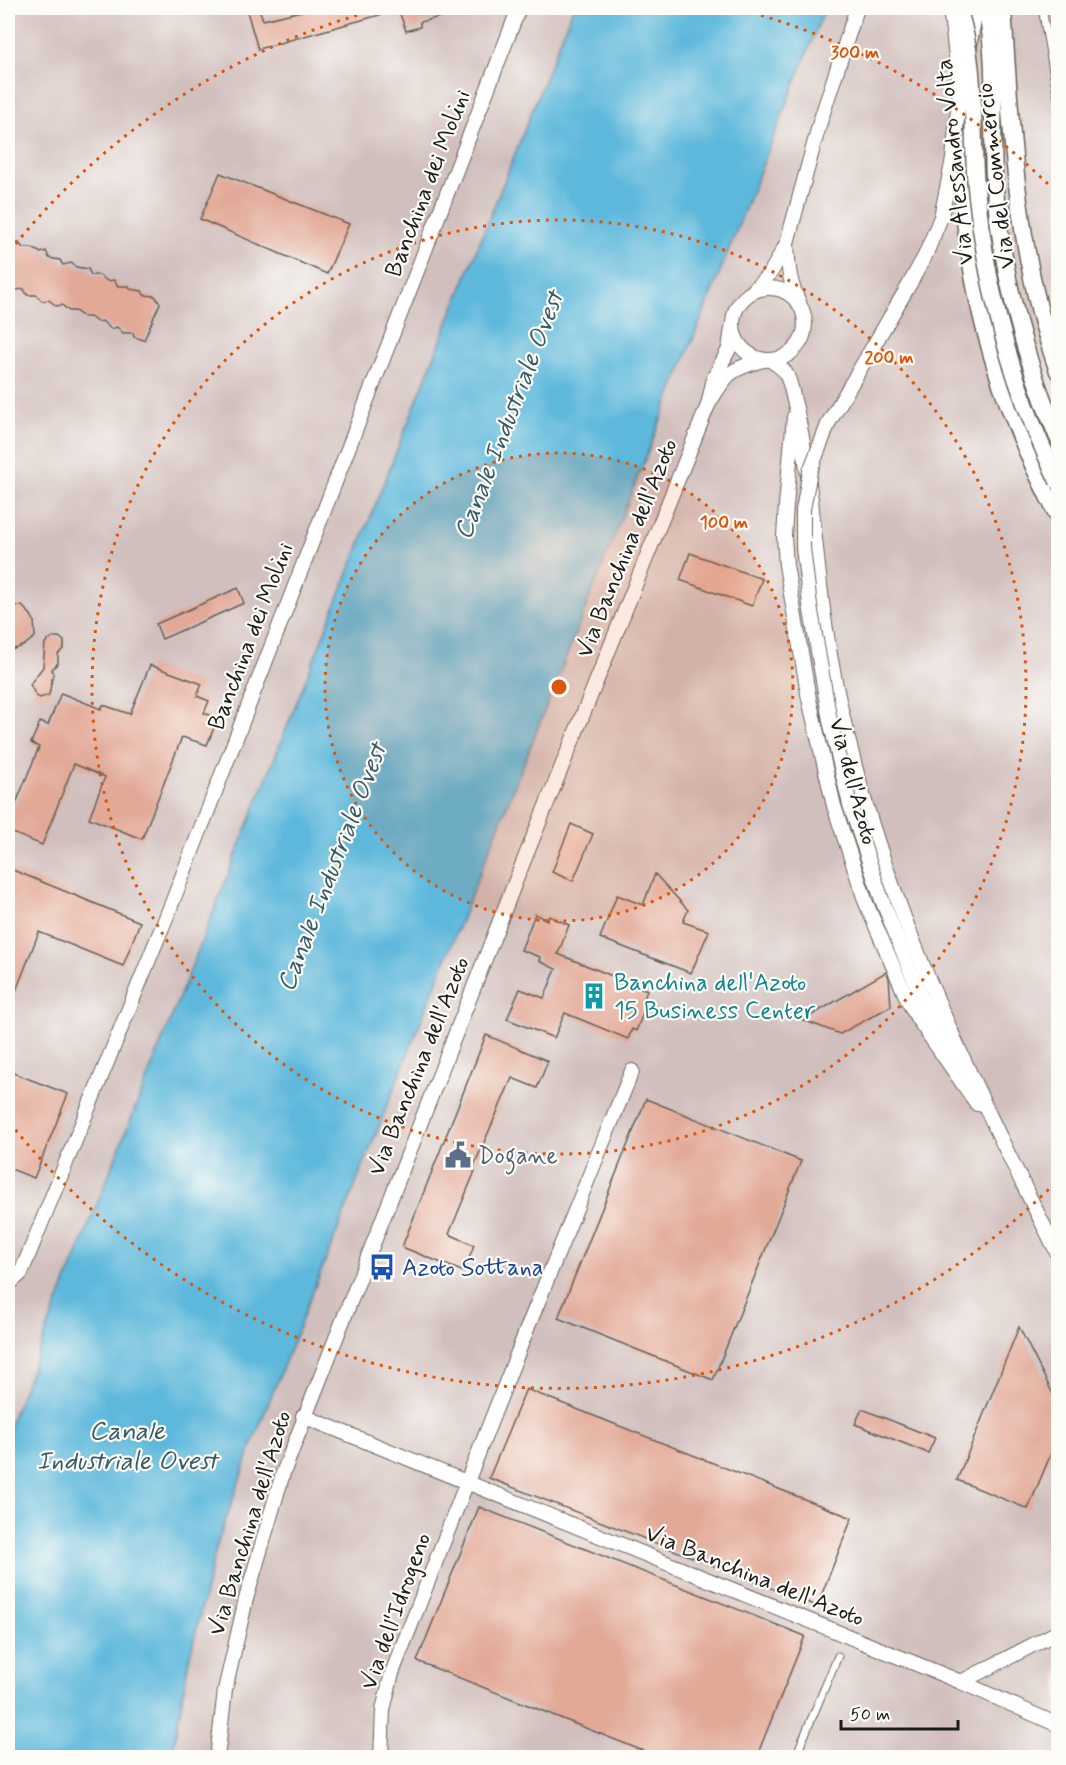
<svg xmlns="http://www.w3.org/2000/svg" width="1066" height="1765" viewBox="0 0 1066 1765" font-family="Mynerve,sans-serif">
  <style>
    .industrial { fill: #d1bfbd }
    .water { fill: #5db8db; stroke: #3c6a7c; stroke-width: 1.5 }
    .building { fill: #e2a997 }
    .lines { fill: none; stroke-linecap: round; stroke-linejoin: round }
    .service-casing { stroke: #686158; stroke-width: 9 }
    .minor-casing { stroke: #686158; stroke-width: 16 }
    .tertiary-casing { stroke: #686158; stroke-width: 19 }
    .service { stroke: #fff; stroke-width: 7 }
    .minor { stroke: #fff; stroke-width: 14 }
    .tertiary { stroke: #fff; stroke-width: 16 }
    .minor-bridge-casing { stroke: #686158; stroke-width: 16; stroke-linecap: butt }
    .tertiary-bridge-casing { stroke: #686158; stroke-width: 19; stroke-linecap: butt }
    .minor-bridge { stroke: #fff; stroke-width: 14 }
    .tertiary-bridge { stroke: #fff; stroke-width: 16 }
    .ring { fill: none; stroke: #de560d; stroke-width: 3; stroke-dasharray: 3 6 }
    .labels { text-anchor: middle; stroke-width: 4.5; stroke-linejoin: round; paint-order: stroke }
    .street-label { font-size: 24px; fill: #1c1c1c; stroke: #fdfcf7 }
    .culture-label { font-size: 24px; fill: #0d838f; stroke: #fdfcf7; text-anchor: start }
    .service-label { font-size: 24px; fill: #4e5e75; stroke: #fdfcf7; text-anchor: start }
    .transit-label { font-size: 24px; fill: #164399; stroke: #fdfcf7; text-anchor: start }
    .water-label { font-size: 26px; font-style: italic; fill: #365a68; stroke: #fdfcf7 }
    .centre { fill: #de560d; stroke: #fdfcf7; stroke-width: 3 }
    .ring-label { font-size: 18px; text-anchor: middle; font-weight: bold; fill: #de560d; stroke: #fdfcf7; stroke-width: 4.5; stroke-linejoin: round; paint-order: stroke }
  </style>
  <rect width="100%" height="100%" fill="#fdfcf7"/>
  <filter id="ink" filterUnits="userSpaceOnUse"><feTurbulence type="fractalNoise" baseFrequency=".0167" numOctaves="2"/><feDisplacementMap in="SourceGraphic" scale="12" xChannelSelector="R" yChannelSelector="G"/><feConvolveMatrix kernelMatrix="1 2 1 2 8 2 1 2 1" color-interpolation-filters="sRGB"/></filter>
  <filter id="wash" filterUnits="userSpaceOnUse"><feTurbulence type="fractalNoise" baseFrequency=".008" numOctaves="4" result="noise"/><feDisplacementMap in="SourceGraphic" scale="24" xChannelSelector="R" yChannelSelector="G"/><feGaussianBlur stdDeviation="1.35" result="paint"/><feColorMatrix in="noise" values="0 0 0 0 0 0 0 0 0 0 0 0 0 0 0 0 0 1.4 0 .05"/><feComposite in="paint" operator="in"/></filter>
  <g filter="url(#wash)">
    <rect width="100%" height="100%" fill="#f4e1c6"/>
    <g class="industrial">
      <path d="M8,8h565l-565,1420z"/>
      <path d="M825,8h233v1749l-886,1 16,-94 28,-116 37,-106z"/>
    </g>
    <path class="water" d="M573,8h252l-572,1434 -37,106 -28,116 -16,93h-164v-329z"/>
    <g id="blocks">
      <g class="building">
        <path d="M246,8h13l4,12 51,-12h80v3l-136,38z"/>
        <path d="M398,8h61l1,4 -40,10v5l-14,4z"/>
        <path d="M220,173l129,51 -22,50 -127,-55z"/>
        <path d="M15,242l4,1 4,5h9l9,5 5,-2 3,7 11,2 3,5 8,-2 5,4 12,2 3,6h8l8,6 7,-1 4,6h11l1,3 12,2 2,4 11,1 5,7 -16,37 -10,-3 -1,-4h-10l-6,-6 -6,2 -9,-8 -5,1 -7,-5h-6l-9,-6h-6l-7,-6 -6,1 -7,-6 -7,1 -6,-6h-9l-3,-6 -9,1 -7,-4v-43z"/>
        <path d="M690,553l72,26 -10,27 -72,-26z"/>
        <path d="M238,588l6,15 -82,36 -6,-15z"/>
        <path d="M8,605l14,1 9,9 3,6 1,16 -12,9 -15,5z"/>
        <path d="M54,637h5l5,4v7l-6,6v9l-6,6 1,5 -4,21 -9,3 -4,-2 -6,-12 13,-17 2,-24z"/>
        <path d="M150,665l52,19 -5,12 12,5 -5,12 14,5 -11,27 -25,-8 -40,102 -53,-21 16,-41 -31,-13 -32,81 -34,-14v-8l31,-76 -8,-4 9,-21 8,3 13,-32 40,16 2,-4 27,9z"/>
        <path d="M571,824l22,10 -20,47 -21,-9z"/>
        <path d="M8,868l132,54 -17,44 -84,-34 -31,79z"/>
        <path d="M655,874l33,36 -5,12 26,9 -18,42 -91,-35 17,-43 26,10z"/>
        <path d="M535,914l12,6 2,-4 20,9 -11,29 89,36 -3,9 4,2 -12,30 -4,-2 -4,10 -63,-26 -11,25 -47,-19 13,-30 24,9 12,-29 -17,-8 1,-4 -19,-7z"/>
        <path d="M886,972l3,6 2,28 -51,28 -37,-14z"/>
        <path d="M486,1035l62,26 -11,27 -25,-10 -40,92 3,1 -26,63 25,11 -10,27 -62,-25z"/>
        <path d="M8,1071l60,23 -34,84 -26,-10z"/>
        <path d="M646,1099l155,62 -88,219 -155,-62z"/>
        <path d="M1019,1327l40,79v28l-31,75 -71,-29z"/>
        <path d="M526,1389l326,129 -35,88 -328,-128z"/>
        <path d="M862,1409l73,29 -7,15 -73,-29z"/>
        <path d="M479,1507l326,129 -49,122h-95l-244,-97z"/>
      </g>
    </g>
  </g>
  <g filter="url(#ink)">
    <use href="#blocks" fill-opacity="0" stroke="#686158" stroke-width="1.5"/>
    <g class="lines">
      <g class="service-casing">
        <g id="service">
          <path d="M1042,8l16,91"/>
          <path d="M795,1758l43,-102"/>
        </g>
      </g>
      <g class="minor-casing">
        <g id="minor">
          <path d="M787,243l33,-121 37,-114"/>
          <circle cx="769" cy="324" r="36"/>
          <path d="M753,291l18,-19 16,-29c1,21 2,40 12,59"/>
          <path d="M732,328l-3,21 -15,29 -6,27c19,-31 19,-35 55,-45"/>
          <path d="M770,360c5,3 11,7 15,12 6,9 7,22 10,32 17,70 19,142 29,213 32,227 132,435 234,637"/>
          <path d="M794,417l-8,88 -2,31 2,29 23,134 25,107 32,97 42,98 10,18 59,85"/>
          <path d="M882,900l39,97 35,63"/>
          <path d="M8,1285l13,-12 149,-365 349,-900"/>
          <path d="M303,1416l658,266 97,43"/>
          <path d="M961,1682l97,-50"/>
          <path d="M217,1758l8,-68 21,-91 37,-126 233,-593 192,-475"/>
          <path d="M381,1758l2,-48 9,-37 137,-349 103,-253"/>
        </g>
      </g>
      <g class="tertiary-casing">
        <g id="tertiary">
          <path d="M986,8c12,54 5,113 8,168 6,90 29,179 64,262"/>
          <path d="M1003,8c8,123 13,245 55,363"/>
          <path d="M968,48l7,-40"/>
          <path d="M966,104c-1,29 -4,58 -3,87 0,19 3,39 6,59 13,94 45,182 89,266"/>
        </g>
      </g>
      <use href="#service" class="service"/>
      <use href="#minor" class="minor"/>
      <use href="#tertiary" class="tertiary"/>
      <g class="minor-bridge-casing">
        <path id="minor-bridge" d="M882,900l-32,-95 -20,-84 -20,-116 -7,-57v-38l7,-39 19,-49 80,-137 16,-29 16,-39 12,-58 7,-70 -10,-81"/>
      </g>
      <g class="tertiary-bridge-casing">
        <path id="tertiary-bridge" d="M958,8c20,58 13,120 18,180 10,102 37,201 82,293"/>
      </g>
      <use href="#minor-bridge" class="minor-bridge"/>
      <use href="#tertiary-bridge" class="tertiary-bridge"/>
    </g>
  </g>
  <circle cx="559" cy="687" r="234" fill="#de560d" fill-opacity=".12"/>
  <g class="ring">
    <circle cx="559" cy="687" r="234"/>
    <circle cx="559" cy="687" r="467"/>
    <path d="M1055 1183A701 701 0 0 1 10 1123M10 251A701 701 0 0 1 383 8M735 8A701 701 0 0 1 1055 191"/>
  </g>
  <defs>
    <g id="building-bare" transform="scale(2.07)"><path d="M-4-6H4V6H1V3H-1V6H-4ZM-2.5-4.3h1.7v1.8h-1.7ZM.8-4.3h1.7v1.8H.8ZM-2.5-1h1.7V.8h-1.7ZM.8-1h1.7V.8H.8Z" fill="#0f9aa8" stroke="#fdfcf7" stroke-width="2.5" paint-order="stroke"/></g>
    <g id="civic-bare" transform="scale(2.07)"><path d="M-.6-6.5H3V-4.5H.6V-3L4-1V1h2V6H-6V1h2V-1L-.6-3ZM-1.2 2.5V6h2.4V2.5Z" fill="#5c6f8a" stroke="#fdfcf7" stroke-width="2.5" paint-order="stroke"/></g>
    <g id="bus-bare" transform="scale(2.07)"><path d="M-5-6H5V4H4V6H2V4H-2V6H-4V4H-5ZM-3.5-4V0h7V-4ZM-3.5 1.2v1.5H-2V1.2ZM2 1.2v1.5H3.5V1.2Z" fill="#1a4fb4" stroke="#fdfcf7" stroke-width="2.5" paint-order="stroke"/></g>
  </defs>
  <g fill-rule="evenodd">
    <use href="#building-bare" x="594" y="996"/>
    <use href="#civic-bare" x="458" y="1155"/>
    <use href="#bus-bare" x="382" y="1267"/>
  </g>
  <g class="labels">
    <g class="street-label">
      <text transform="translate(954 162) rotate(-96)" y="8">Via Alessandro Volta</text>
      <text transform="translate(995 176) rotate(-97)" y="8">Via del Commercio</text>
      <text transform="translate(427 183) rotate(-69)" y="8">Banchina dei Molini</text>
      <text transform="translate(626 548) rotate(-68)" y="8">Via Banchina dell'Azoto</text>
      <text transform="translate(250 636) rotate(-69)" y="8">Banchina dei Molini</text>
      <text transform="translate(854 781) rotate(75)" y="8">Via dell'Azoto</text>
      <text transform="translate(418 1066) rotate(-68)" y="8">Via Banchina dell'Azoto</text>
      <text transform="translate(249 1523) rotate(-73)" y="8">Via Banchina dell'Azoto</text>
      <text transform="translate(755 1575) rotate(22)" y="8">Via Banchina dell'Azoto</text>
      <text transform="translate(395 1611) rotate(-70)" y="8">Via dell'Idrogeno</text>
    </g>
    <g class="culture-label">
      <text x="614" y="990">Banchina dell'Azoto<tspan x="614" dy="28">15 Business Center</tspan></text>
    </g>
    <g class="service-label">
      <text x="478" y="1163">Dogane</text>
    </g>
    <g class="transit-label">
      <text x="402" y="1275">Azoto Sottana</text>
    </g>
    <g class="water-label">
      <text transform="translate(508 415) rotate(-69)" y="9">Canale Industriale Ovest</text>
      <text transform="translate(331 867) rotate(-69)" y="9">Canale Industriale Ovest</text>
      <text x="127" y="1439">Canale<tspan x="127" dy="30">Industriale Ovest</tspan></text>
    </g>
  </g>
  <circle cx="559" cy="687" r="9" class="centre"/>
  <g class="ring-label">
    <text x="855" y="58">300 m</text>
    <text x="889" y="363">200 m</text>
    <text x="724" y="528">100 m</text>
  </g>
  <rect width="1066" height="1765" fill="none" stroke="#fdfcf7" stroke-width="30"/>
  <path d="M841 1720v9h117v-9" fill="none" stroke="#1c1c1c" stroke-width="3"/>
  <text x="850" y="1720" font-size="18" fill="#1c1c1c" stroke="#fdfcf7" stroke-width="4.5" paint-order="stroke">50 m</text>
</svg>
